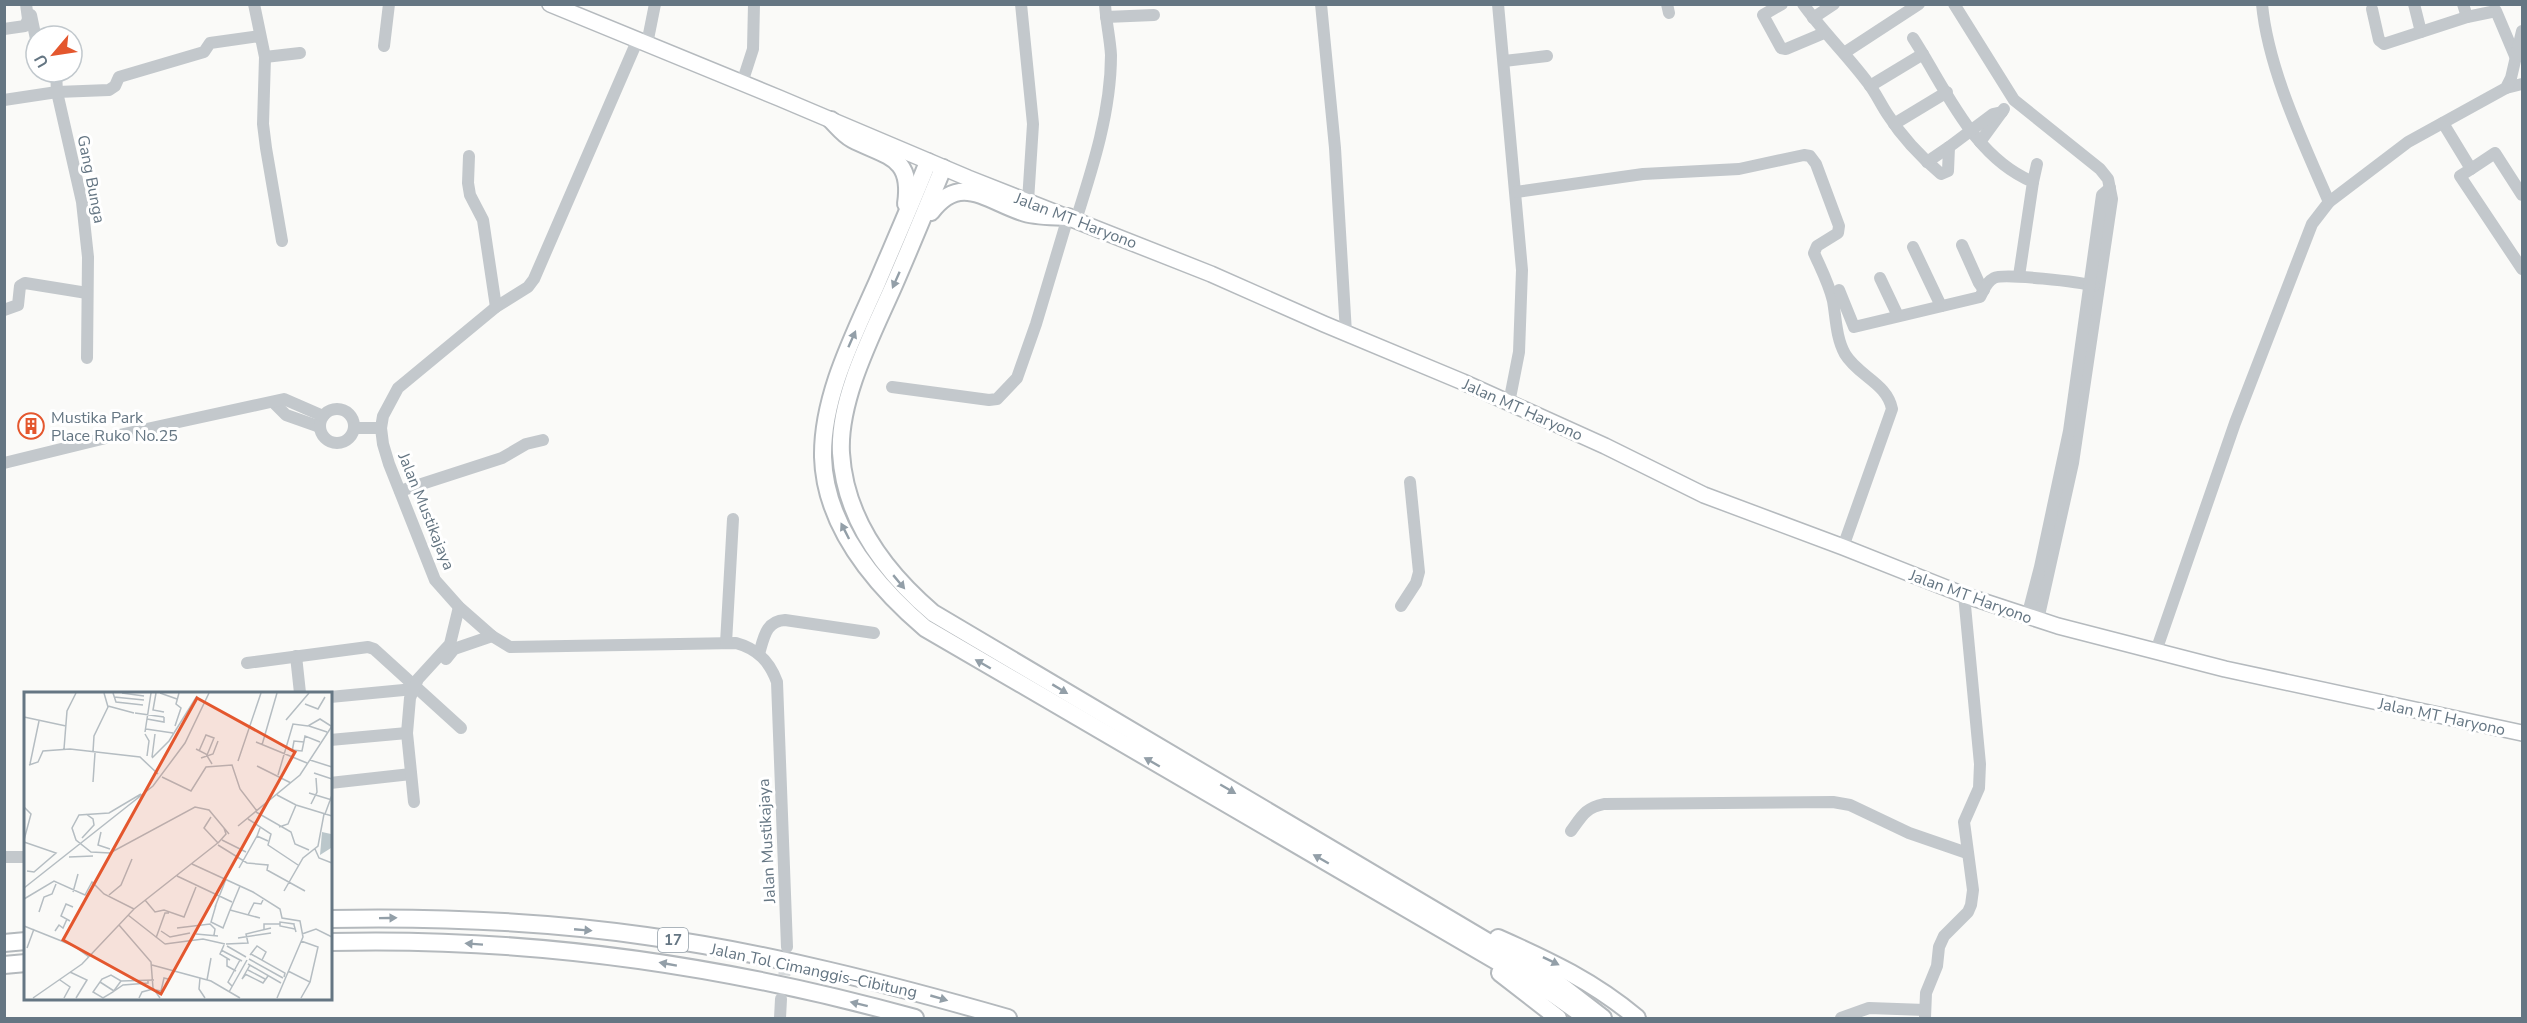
<svg xmlns="http://www.w3.org/2000/svg" width="2527" height="1023" viewBox="0 0 2527 1023" font-family="'Nunito Sans',sans-serif">
  <style>
    .lines { fill: none; stroke-linecap: round; stroke-linejoin: round }
    .minor-tunnel { stroke: #d5d9db; stroke-width: 12; stroke-dasharray: 12 6; stroke-linecap: butt }
    .major-casing { stroke: #b5babe; stroke-width: 18 }
    .highway-casing { stroke: #b4b9bd; stroke-width: 20 }
    .minor { stroke: #c3c8cc; stroke-width: 12 }
    .major { stroke: #fff; stroke-width: 15 }
    .highway { stroke: #fff; stroke-width: 16 }
    .oneway { fill: #939fa8 }
    .labels { text-anchor: middle; stroke-width: 6; stroke-linejoin: round; paint-order: stroke }
    .shield { fill: #fff; stroke: #939fa8; stroke-width: 1.5 }
    .shield-label { font-size: 15px; font-weight: bold; fill: #657683 }
    .street-label { font-size: 16px; fill: #657683; stroke: #fff }
    .poi-label { font-size: 16px; fill: #657683; stroke: #fff; text-anchor: start }
    .inset-road { fill: none; stroke: #b5bdc2; stroke-width: 1.5 }
    .view { fill: #e4572e; fill-opacity: 0.15; stroke: #e4572e; stroke-width: 3 }
    .inset-edge { fill: none; stroke: #657683; stroke-width: 3 }
  </style>
  <rect width="100%" height="100%" fill="#fafaf8"/>
  <g class="lines">
    <path class="minor-tunnel" d="M782,993l5,-39"/>
    <g class="major-casing">
      <path id="major" d="M550,4l229,94 189,80 243,96 113,50 139,58 142,64 99,49 139,52 121,48 94,31 167,43 297,64"/>
    </g>
    <g class="highway-casing">
      <g id="highway">
        <path d="M831,120c6,6 13,15 21,19 35,18 61,17 54,65"/>
        <path d="M928,162c-16,40 -34,81 -51,121 -24,54 -55,114 -54,174 2,70 52,128 102,171l628,366 34,24"/>
        <path d="M943,168c-16,39 -32,78 -49,117 -21,48 -56,114 -53,168 4,66 44,119 92,160l626,371 44,34"/>
        <path d="M931,212c29,-39 55,-12 91,0 13,5 32,4 46,5"/>
        <path d="M330,919c105,-2 212,2 316,17 123,17 243,48 362,82"/>
        <path d="M1498,938c52,23 96,44 139,80"/>
        <path d="M330,942c198,-5 395,23 585,76"/>
        <path d="M4,943l22,-2"/>
        <path d="M4,965l22,-2"/>
        <path d="M1500,973l58,45"/>
      </g>
    </g>
    <g class="minor">
      <path d="M254,4l11,53 -2,67 3,24 16,93"/>
      <path d="M1021,4l12,120 -5,77"/>
      <path d="M1321,4l14,144 11,185"/>
      <path d="M1498,4l24,266 -3,82 -10,51"/>
      <path d="M1667,4l2,9"/>
      <path d="M1782,4l-19,11 18,33 5,1 38,-16"/>
      <path d="M1803,4c20,28 45,52 65,79 8,10 13,22 20,32 14,22 33,42 53,59l7,-3 1,-24"/>
      <path d="M1954,4l60,96 86,69 8,10 4,20 -39,264 -35,157"/>
      <path d="M2262,4c6,65 41,138 67,198"/>
      <path d="M2414,4l7,28"/>
      <path d="M2463,4l4,13"/>
      <path d="M2372,9l7,31 5,4 83,-27 29,-6 19,45"/>
      <path d="M31,15l5,24"/>
      <path d="M1106,17l48,-2"/>
      <path d="M1813,18l21,-14"/>
      <path d="M4,29l21,-3 3,-7 -2,-15"/>
      <path d="M1913,38c33,51 60,119 120,144l-14,94"/>
      <path d="M638,39l-104,240 -6,8 -32,20 -98,81 -15,28 -2,12 2,16 6,20 46,116 24,27 33,29 18,11 226,-4c22,6 34,19 41,39l10,265"/>
      <path d="M647,44l8,-40"/>
      <path d="M384,46l5,-42"/>
      <path d="M1844,53l75,-49"/>
      <path d="M265,57l35,-4"/>
      <path d="M1504,61l43,-5"/>
      <path d="M56,72l1,20 25,110 6,55 -1,101"/>
      <path d="M742,83l11,-34 1,-45"/>
      <path d="M1870,86l53,-32"/>
      <path d="M2506,88l16,-4"/>
      <path d="M4,100l53,-8 52,-2 6,-4 4,-9 85,-25 6,-9 50,-7"/>
      <path d="M2443,123l28,46 -11,7 62,93"/>
      <path d="M1894,124l53,-32"/>
      <path d="M1980,142l24,-33"/>
      <path d="M469,156l-1,27 2,12 13,25 13,87"/>
      <path d="M1927,162l22,-15 44,-33 9,-2"/>
      <path d="M2471,169l24,-16 27,42"/>
      <path d="M2033,182l4,-18"/>
      <path d="M1516,192l127,-18 96,-5 65,-14 6,1 6,8 23,62 -1,7 -21,13 -3,7c7,16 15,31 19,48 3,17 3,37 12,53 13,22 42,29 47,55l-49,138"/>
      <path d="M1076,220c17,-53 35,-109 35,-165 -1,-17 -5,-33 -6,-51"/>
      <path d="M1962,245l17,38 5,7"/>
      <path d="M1913,247l28,59"/>
      <path d="M1880,278l18,38"/>
      <path d="M1839,290l15,37 126,-30c4,-7 6,-15 14,-19 10,-5 87,4 100,8"/>
      <path d="M4,310l14,-5 2,-19 5,-3 62,10"/>
      <path d="M892,387l97,13 8,-1 20,-21 19,-54 32,-107"/>
      <path d="M274,403l12,12 34,12"/>
      <circle cx="337" cy="426" r="17"/>
      <path d="M354,428h27"/>
      <path d="M4,463l106,-26 174,-38 39,17"/>
      <path d="M400,491l102,-33 24,-14 17,-4"/>
      <path d="M1401,606l15,-23 3,-11 -9,-90"/>
      <path d="M2027,617l13,-50 29,-136 33,-236 8,-7"/>
      <path d="M726,643l7,-124"/>
      <path d="M2156,651l79,-228 77,-199 17,-22 79,-60 98,-54 5,-10 11,-47"/>
      <path d="M759,654c5,-17 7,-33 26,-34l89,13"/>
      <path d="M296,656l4,37"/>
      <path d="M446,659l8,-10 38,-13"/>
      <path d="M247,663l121,-16 6,2 87,79"/>
      <path d="M330,697l84,-8"/>
      <path d="M330,740l77,-7"/>
      <path d="M330,783l81,-9"/>
      <path d="M414,802l-7,-69 3,-35 8,-19 32,-35 9,-37"/>
      <path d="M1571,831c11,-15 14,-23 33,-27l229,-2 17,3 59,28 58,20"/>
      <path d="M4,857h22"/>
      <path d="M780,1018l1,-19"/>
      <path d="M1841,1018l28,-10 56,2"/>
      <path d="M1925,1018l1,-25 11,-27 2,-19 5,-11 24,-24 3,-7 2,-15 -9,-68 15,-34 1,-24 -16,-169"/>
    </g>
    <use href="#major" class="major"/>
    <use href="#highway" class="highway"/>
  </g>
  <defs><path id="oneway-solid" d="M-6-.8H1V-3.2L6.5 0L1 3.2V.8H-6Z" transform="scale(1.5)"/></defs>
  <g class="oneway">
    <use href="#oneway-solid" transform="translate(896 280) rotate(114)"/>
    <use href="#oneway-solid" transform="translate(852 339) rotate(-66)"/>
    <use href="#oneway-solid" transform="translate(845 531) rotate(-117)"/>
    <use href="#oneway-solid" transform="translate(899 582) rotate(50)"/>
    <use href="#oneway-solid" transform="translate(983 664) rotate(-150)"/>
    <use href="#oneway-solid" transform="translate(1060 689) rotate(31)"/>
    <use href="#oneway-solid" transform="translate(1152 762) rotate(-150)"/>
    <use href="#oneway-solid" transform="translate(1228 789) rotate(30)"/>
    <use href="#oneway-solid" transform="translate(1321 859) rotate(-150)"/>
    <use href="#oneway-solid" transform="translate(388 918) rotate(-1)"/>
    <use href="#oneway-solid" transform="translate(583 930) rotate(5)"/>
    <use href="#oneway-solid" transform="translate(474 944) rotate(-176)"/>
    <use href="#oneway-solid" transform="translate(1551 961) rotate(26)"/>
    <use href="#oneway-solid" transform="translate(668 964) rotate(-170)"/>
    <use href="#oneway-solid" transform="translate(939 998) rotate(16)"/>
    <use href="#oneway-solid" transform="translate(859 1004) rotate(-166)"/>
  </g>
  <defs>
    <g id="building-ring" transform="scale(1.35)"><circle r="9.5" fill="#fff" stroke="#e4572e" stroke-width="1.5"/><path d="M-4-6H4V6H1V3H-1V6H-4ZM-2.5-4.3h1.7v1.8h-1.7ZM.8-4.3h1.7v1.8H.8ZM-2.5-1h1.7V.8h-1.7ZM.8-1h1.7V.8H.8Z" fill="#e4572e"/></g>
  </defs>
  <g fill-rule="evenodd">
    <use href="#building-ring" x="31" y="426"/>
  </g>
  <g class="labels">
    <rect class="shield" x="658" y="928" width="30" height="24" rx="4.5"/>
    <g class="shield-label">
      <text x="673" y="945">17</text>
    </g>
    <g class="street-label">
      <text transform="translate(92 179) rotate(79)" y="6">Gang Bunga</text>
      <text transform="translate(1076 220) rotate(21)" y="6">Jalan MT Haryono</text>
      <text transform="translate(1523 409) rotate(24)" y="6">Jalan MT Haryono</text>
      <text transform="translate(427 511) rotate(68)" y="6">Jalan Mustikajaya</text>
      <text transform="translate(1971 596) rotate(20)" y="6">Jalan MT Haryono</text>
      <text transform="translate(2442 716) rotate(12)" y="6">Jalan MT Haryono</text>
      <text transform="translate(766 841) rotate(-93)" y="6">Jalan Mustikajaya</text>
      <text transform="translate(814 970) rotate(12)" y="6">Jalan Tol Cimanggis–Cibitung</text>
    </g>
    <g class="poi-label">
      <text x="51" y="423">Mustika Park<tspan x="51" dy="18">Place Ruko No.25</tspan></text>
    </g>
  </g>
  <g transform="translate(24 692)">
    <rect width="308" height="308" fill="#fafaf8"/>
    <path d="M298,140l9,2v14l-11,7z" fill="#bbc7cb"/>
    <path class="inset-road" d="M89,1l3,9 27,3M98,1l22,3M132,1l-3,17 11,2M136,1l17,6M90,5l30,3M281,12l13,5 7,-12M84,14l26,7M111,21l29,4M0,25l42,9M123,27l17,3v-5M262,28l23,-27M151,34l6,-18 -5,-4 3,-11M285,34l18,6M122,37l27,4M121,40l6,-39M121,42l4,7 -2,15M232,50l51,21M238,53l15,-52M40,57l3,-38 9,-18M172,57l10,5 6,10M268,58l10,1 3,-15 15,6M175,59l7,-16 8,3 -7,17M69,60l1,-16 14,-29 -4,-14M268,60l2,-11 10,1M128,65l3,-23M128,66l17,-17 28,-45M177,66l12,-4 5,-13M286,68l22,7M214,69l23,-68M6,72l9,-43M5,73l9,-3 5,-11 27,-2 70,8 18,17M233,74l34,17M290,81l18,6M254,83l15,-51 15,2 12,-7 11,7M138,85l29,14 15,-24 26,-2 8,24 17,22M69,90l2,-29M285,101l23,7M117,102l-32,19 -30,2 -7,13 4,12 15,12 19,1 85,-46 14,3 20,24M253,103l19,10 36,11M287,112l6,-12 -1,-14M0,115l7,7 -7,26M232,120l35,20 4,12 14,6M301,122l7,-19M187,125l-7,11 14,15M224,127l23,15 -3,11 30,20M214,134l62,-51 32,-49M255,135l9,-3 8,-19M236,136l-3,8 11,5M77,140l-3,13 12,4M58,146l12,-13 -1,-6 -7,-5M198,148l24,12M0,150l32,11 -22,19 -7,-1M194,151l8,-9 -2,-6M194,153l29,18 21,2 -1,5 38,21M291,157l4,9 13,5M45,165l24,-1M168,172l61,28 27,17 2,9 18,3 3,16 -26,61M215,176l18,-32M153,184l55,26M216,194l-10,24 30,8M0,196l129,-102 32,-43 24,-50M260,199l19,-33 15,-12 6,-32M49,200l5,-18M85,203l12,-10 11,-26M0,207l30,-18 31,14 7,-13 12,12 30,15M121,208l10,12 9,-2 20,7 12,-30M192,213l-5,17 12,6 7,-18M191,215l11,-28M15,220l5,-15 8,-3 4,-10M104,223l37,29M224,223l6,-12 7,1 2,-4M46,229l-9,-5 5,-12 7,3M95,233l32,37 2,26 7,10M0,234l50,20 15,11M153,236l33,-4 5,5 -1,6M240,237v-5h16M271,237l-15,-3v-4l14,2v1l2,7M31,239l4,-6 4,3 4,-9M137,239l9,6 20,-4M172,242l22,2M278,242l14,-5 16,8M132,246l9,-25h4M214,246l33,-5M277,249l17,6 -8,35M141,252l38,-5 22,5M202,252l22,-1 -2,-9 25,-6M200,253l-4,9 10,6M203,254l19,11M3,256l7,-19M197,258l21,11M227,262l34,19 -1,4M226,263l7,-9 9,6 -4,8M203,266v8l9,5M225,267l34,19M224,272l33,19M128,273l59,16 29,17M224,278l17,9M264,279l22,11 -9,16M46,280l17,8 -11,18M221,282l18,9 5,-7M222,282l-4,5 8,-14M176,286l-1,11 6,9M36,288l10,7 -6,11M183,288l4,-22M97,289l-8,11 -10,6 -10,-6 9,-13 9,-4 10,6 33,-1M76,290l14,9 9,-6 25,-2v-3M208,294l-4,-4 12,-22M132,298l5,1 3,-13 4,1M205,300l18,-32M9,306l49,-34 52,-55 85,-67M115,306l3,-6 11,-3"/>
    <path class="view" d="M173,6l98,54 -134,242 -98,-54z"/>
    <rect width="308" height="308" class="inset-edge"/>
  </g>
  <rect width="2527" height="1023" fill="none" stroke="#657683" stroke-width="12"/>
  <g transform="translate(54 54) rotate(241)"><circle r="28" fill="#ffffff" stroke="#c1c8cd" stroke-width="1.5"/>
  <path d="M0-4.5L10 22L0 15L-10 22Z" fill="#e4572e"/>
  <text y="-9" font-size="16" font-weight="bold" text-anchor="middle" fill="#657683">U</text>
  </g>
</svg>
